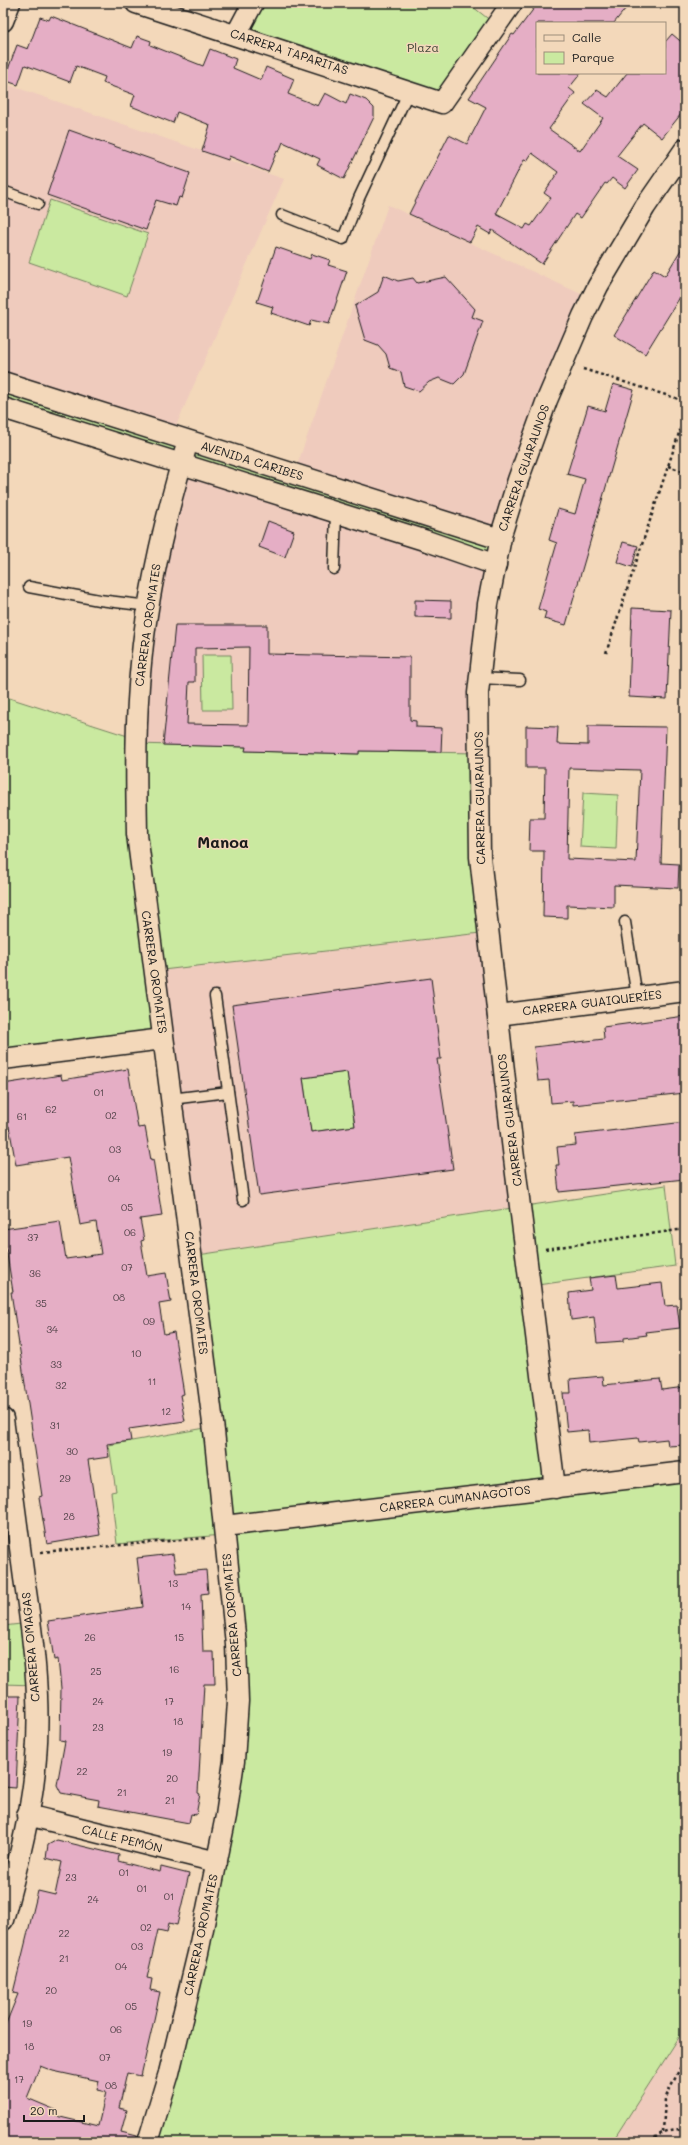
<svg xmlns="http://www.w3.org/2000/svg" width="688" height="2145" viewBox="0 0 688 2145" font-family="Mali,sans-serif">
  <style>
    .built { fill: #efcbbd }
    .green { fill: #cae9a0; stroke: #73825e }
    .building { fill: #e5aec5; stroke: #1c1c1c; fill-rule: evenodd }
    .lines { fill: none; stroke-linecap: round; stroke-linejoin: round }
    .lane-casing { stroke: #1c1c1c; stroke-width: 13 }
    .street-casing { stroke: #1c1c1c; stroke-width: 23 }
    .path { stroke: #1c1c1c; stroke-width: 2.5; stroke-dasharray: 3 3; stroke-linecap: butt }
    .lane { stroke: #f3d8ba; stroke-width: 10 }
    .street { stroke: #f3d8ba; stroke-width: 20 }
    .labels { text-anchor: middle; stroke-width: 3; stroke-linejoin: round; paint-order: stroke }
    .number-label { font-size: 10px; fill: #4e4046 }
    .park-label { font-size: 12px; fill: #3f4536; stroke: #f3d8ba }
    .street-label { font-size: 12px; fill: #1c1c1c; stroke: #f3d8ba }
    .district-label { font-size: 16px; font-weight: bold; fill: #1c1c1c; stroke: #f3d8ba }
  </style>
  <rect width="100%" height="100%" fill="#f3d8ba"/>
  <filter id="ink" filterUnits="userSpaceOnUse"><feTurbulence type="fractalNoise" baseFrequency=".025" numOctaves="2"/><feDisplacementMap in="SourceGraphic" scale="8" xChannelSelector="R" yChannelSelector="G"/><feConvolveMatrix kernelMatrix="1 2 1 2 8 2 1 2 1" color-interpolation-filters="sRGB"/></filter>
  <g filter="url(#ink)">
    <g class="built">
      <path d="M3,83l281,96 -112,256 -169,-53z"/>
      <path d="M388,205l204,94 -90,233 -208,-58z"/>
      <path d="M181,464l315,101 -18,188 -118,-2 -1,3 -114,-3v-4l-108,-3 1,-33z"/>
      <path d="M489,932l31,274 -329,50 -37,-285z"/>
      <path d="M685,2026v116h-74z"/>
    </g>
    <g class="green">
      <path d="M253,3h215l28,22 -54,78 -206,-68z"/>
      <path d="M50,200l98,34 -21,62 -98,-34z"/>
      <path d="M3,382l497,157 -4,26 -493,-157z"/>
      <path d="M202,655h29l1,55h-29z"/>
      <path d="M3,696l134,43v5l109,3v4l113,3v-3l119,2 11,179 -335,39 9,68 -160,20z"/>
      <path d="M583,793l35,2 -2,54 -36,-2z"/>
      <path d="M347,1072l8,54 -44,6 -8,-54z"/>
      <path d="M666,1185l9,81 -145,20 25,201 130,-15v556l-73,114h-464l21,-69 69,-372 -47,-445z"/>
      <path d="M211,1427l12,108 -106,9 -6,-52 5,-1 -7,-46z"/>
      <path d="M30,1623l5,62 -32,-1v-58z"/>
    </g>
    <g class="building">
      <path d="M538,3h92l-16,20h-77v50h44l-12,15 6,5 -26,36 31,22 23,-33 -19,-14 13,-14 11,7 19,-24h38v-31l7,-8 13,11v64l-23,29 -19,-15 -26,33 21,14 -13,18 -13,-10 -5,6 -2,-1 -24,35 -6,-4 -33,50 -50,-34 -2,4 -12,-7 -8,15 -61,-28 40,-79 18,9 19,-37 -17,-9 43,-64 2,1zM532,153l26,19 -14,21 7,5 -20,28 -4,-2 -3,5 -28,-15 28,-54 3,1z"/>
      <path d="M51,16l81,32 5,-12 14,5 -1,4 53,21 7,-17 26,10 -3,9 28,12 5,-13 28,12 -6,15 30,12 7,-13 21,11 4,-10 16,6 8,8v9l-30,62 -27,-14 3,-6 -37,-17 -4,10 -2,-1 -9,21 -39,-16 -1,4 -26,-9 8,-26 -33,-13 -4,11 -42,-17 4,-11 -32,-12 2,-6 -29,-11 -6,16 -45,-17 -7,20 -14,-5 13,-35 11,4 12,-32 9,3z"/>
      <path d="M69,130l121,43 -8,25 -3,-1 -3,9 -20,-6 -10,30 -99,-35z"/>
      <path d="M685,243v46l-40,65 -31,-19 40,-66 11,7z"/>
      <path d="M276,247l34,12 2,-5 18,6 -2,5 19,6 -18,53 -18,-4 -2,6 -38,-13 2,-6 -16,-5z"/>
      <path d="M384,275l14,6 15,-3 4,5 29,-6 29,32 -3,8 11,4 -19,53 -10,10 -15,-6 -10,4 -10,9 -15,-5 -3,-14 -11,-4 -4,-14 -8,-9 -13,-5 -10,-34 23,-14z"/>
      <path d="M613,384l21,6 -68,235 -22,-6 2,-7 -8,-3 19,-66 -8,-3 9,-31 17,5 10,-35 -18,-5 21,-68 17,5z"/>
      <path d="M268,521l26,10 -9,26 -26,-10z"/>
      <path d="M623,542l15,4 -6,21 -15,-5z"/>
      <path d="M415,600l36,1v17l-36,-1z"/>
      <path d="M632,608l39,2 -4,89 -38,-2z"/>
      <path d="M175,625h92v29l143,3v63l6,1v6l26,1 -1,24 -82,-1v3l-114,-3 1,-4 -83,-2zM249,647l-1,78 -61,-1 2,-42h6v-34z"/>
      <path d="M526,726l32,1 -1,17 31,1v-19l78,1 -5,136 18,1 -1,24 -64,-3v22l-47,-2v13l-24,-1 1,-66h-15l1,-33h14l1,-50h-19zM569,768l71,2 -4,92 -69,-3z"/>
      <path d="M431,978l10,81h-4l16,110 -194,26 -27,-190zM347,1072l8,54 -44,6 -8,-54z"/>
      <path d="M685,1016v77l-112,12v-4l-22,2 -2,-23 -11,1 -4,-34 70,-8 -1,-12z"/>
      <path d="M128,1069l10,59 7,-1 6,33 2,-1 9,57 -22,3 4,21 -3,1 6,35 19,-3 5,29 -12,2 5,30 10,-2 10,62 -4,1 5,26 -56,8 2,12 -24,3 2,13 -21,3 12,75 -53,9 -8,-47 3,-1 -31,-204h2l-10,-63 57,-8 6,38 35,-5 -5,-32 -16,3 -12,-68 -52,8 -7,-39 -6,1v-43l58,-9 1,5z"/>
      <path d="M685,1122v57l-126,13 -3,-27h3l-2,-18 19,-2 -1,-10z"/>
      <path d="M616,1275l2,13 44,-5 3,23 12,-1 3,23 -34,4 1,3 -23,3v3l-27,2 -3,-26 -23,3 -2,-27 22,-3 -2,-12z"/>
      <path d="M603,1376l1,9 56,-6 2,11 23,-3v58l-17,1 -1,-7 -28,3 -1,-4 -49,5 -1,-13 -21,2 -4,-39h8l-1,-14z"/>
      <path d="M173,1554l3,19 30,-3 2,23 -7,1 2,58h11l1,32h-11l-6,109 2,1 -4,21 -5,-1 -2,9 -91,-17 1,-6 -38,-7 -4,-8 8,-44 -5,-1 1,-52 -3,-29 -4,1 -6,-39 95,-14 -6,-49z"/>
      <path d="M3,1696h17l-4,92 -13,-1z"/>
      <path d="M57,1840l62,15 -1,6 42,11 1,-5 28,7 -12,51 -8,-2 -2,9 -9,-2 -11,48 5,1 -2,11 10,2 -7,32 -12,52 -14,-3 -8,35 8,2 -6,22 16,4 -1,6h-133v-111l15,-37 -5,-1 25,-102 17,4 7,-33 -16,-4 2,-13zM40,2066l13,5 46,10 -2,9 9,2 -8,34 -42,-10 2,-5 -31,-13z"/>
    </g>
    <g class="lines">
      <g class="lane-casing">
        <g id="lane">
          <path d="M3,191l35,13"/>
          <path d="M282,215l61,24 16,-41 50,-107"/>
          <path d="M334,569l2,-56"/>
          <path d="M29,587l70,13 50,6"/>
          <path d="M479,678l41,2"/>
          <path d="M625,922l12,75"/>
          <path d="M215,996l28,204"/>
          <path d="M171,1099l57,-7"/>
        </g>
      </g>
      <g class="street-casing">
        <g id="street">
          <path d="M136,3l306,100 70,-100"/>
          <path d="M3,21l7,-18"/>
          <path d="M236,35l17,-32"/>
          <path d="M3,382l497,157"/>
          <path d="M3,408l424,133 69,24"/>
          <path d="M498,1015l187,-24"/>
          <path d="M3,1059l160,-20"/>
          <path d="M3,1419c7,53 14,106 21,159 9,59 17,120 12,180 -4,55 -19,109 -33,162"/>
          <path d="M555,1488l-43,-346 -32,-285 -2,-164 10,-89 14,-72 16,-52 29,-80 36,-84 15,-30 47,-79 40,-58"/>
          <path d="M224,1526l461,-54"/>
          <path d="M27,1815l190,47"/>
          <path d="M148,2142l21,-69 29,-120 28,-137 8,-55 4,-60 -2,-57 -22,-213 -77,-597c-1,-57 -2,-114 4,-171 7,-76 25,-149 47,-222"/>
        </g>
      </g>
      <g class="path">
        <path d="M583,369l102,32"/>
        <path d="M668,466l17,6"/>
        <path d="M606,653l79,-238"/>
        <path d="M545,1249l140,-20"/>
        <path d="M41,1552l164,-14"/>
        <path d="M663,2132l2,-33 20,-41"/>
        <path d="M650,2142c9,-9 22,-15 35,-12"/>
      </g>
      <use href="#lane" class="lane"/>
      <use href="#street" class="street"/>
    </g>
  </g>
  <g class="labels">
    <g class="number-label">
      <text x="99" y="1096">01</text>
      <text x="51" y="1113">62</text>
      <text x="111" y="1119">02</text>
      <text x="22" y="1120">61</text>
      <text x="115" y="1153">03</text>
      <text x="114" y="1182">04</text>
      <text x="127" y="1211">05</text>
      <text x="130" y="1236">06</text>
      <text x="33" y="1241">37</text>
      <text x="127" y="1271">07</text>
      <text x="35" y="1277">36</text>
      <text x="119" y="1301">08</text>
      <text x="41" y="1307">35</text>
      <text x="149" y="1325">09</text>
      <text x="52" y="1333">34</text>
      <text x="136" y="1357">10</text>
      <text x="56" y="1368">33</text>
      <text x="152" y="1385">11</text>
      <text x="61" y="1389">32</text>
      <text x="166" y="1415">12</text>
      <text x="55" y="1429">31</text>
      <text x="72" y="1455">30</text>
      <text x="65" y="1482">29</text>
      <text x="69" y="1520">28</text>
      <text x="173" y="1587">13</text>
      <text x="186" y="1610">14</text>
      <text x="90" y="1641">26</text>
      <text x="179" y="1641">15</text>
      <text x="174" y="1673">16</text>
      <text x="96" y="1675">25</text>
      <text x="98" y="1705">24</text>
      <text x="169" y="1705">17</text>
      <text x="178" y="1725">18</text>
      <text x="98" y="1731">23</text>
      <text x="167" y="1756">19</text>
      <text x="82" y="1775">22</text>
      <text x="172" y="1782">20</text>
      <text x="122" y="1796">21</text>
      <text x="170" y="1804">21</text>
      <text x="124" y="1876">01</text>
      <text x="71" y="1881">23</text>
      <text x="142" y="1892">01</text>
      <text x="169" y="1900">01</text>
      <text x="93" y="1903">24</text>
      <text x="146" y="1931">02</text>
      <text x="64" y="1937">22</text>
      <text x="137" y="1950">03</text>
      <text x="64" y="1962">21</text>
      <text x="121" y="1970">04</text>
      <text x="51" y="1994">20</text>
      <text x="131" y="2010">05</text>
      <text x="27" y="2027">19</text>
      <text x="116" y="2033">06</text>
      <text x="29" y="2050">18</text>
      <text x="105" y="2061">07</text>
      <text x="19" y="2083">17</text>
      <text x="111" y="2089">08</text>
    </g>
    <g class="park-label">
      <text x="423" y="52">Plaza</text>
    </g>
    <g class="street-label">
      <text transform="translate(289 52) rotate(18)" y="4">CARRERA TAPARITAS</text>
      <text transform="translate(252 461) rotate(17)" y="4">AVENIDA CARIBES</text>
      <text transform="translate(524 468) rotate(-71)" y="4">CARRERA GUARAUNOS</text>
      <text transform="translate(148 625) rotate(-82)" y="4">CARRERA OROMATES</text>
      <text transform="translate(480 798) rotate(-91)" y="4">CARRERA GUARAUNOS</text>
      <text transform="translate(154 972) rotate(82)" y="4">CARRERA OROMATES</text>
      <text transform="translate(592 1003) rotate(-7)" y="4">CARRERA GUAIQUERÍES</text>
      <text transform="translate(510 1120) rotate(-97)" y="4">CARRERA GUARAUNOS</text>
      <text transform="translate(196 1293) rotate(83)" y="4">CARRERA OROMATES</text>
      <text transform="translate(455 1499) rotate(-7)" y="4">CARRERA CUMANAGOTOS</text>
      <text transform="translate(232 1615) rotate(-95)" y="4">CARRERA OROMATES</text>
      <text transform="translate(31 1647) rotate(-95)" y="4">CARRERA OMAGAS</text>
      <text transform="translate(122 1839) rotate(14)" y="4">CALLE PEMÓN</text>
      <text transform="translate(201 1935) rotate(-78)" y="4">CARRERA OROMATES</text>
    </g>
    <g class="district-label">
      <text x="223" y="848">Manoa</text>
    </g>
  </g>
  <rect width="688" height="2145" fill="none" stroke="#f3d8ba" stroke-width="16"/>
  <rect x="8" y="8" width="672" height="2129" fill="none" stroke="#1c1c1c" stroke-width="1.5" filter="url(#ink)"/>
  <rect x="536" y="22" width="130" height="52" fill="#f3d8ba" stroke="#9d8d7b"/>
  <rect x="544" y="35" width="20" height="6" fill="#f3d8ba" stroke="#9d8d7b"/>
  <text x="572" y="42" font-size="12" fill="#1c1c1c">Calle</text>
  <rect x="544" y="52" width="20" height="12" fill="#cae9a0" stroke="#9d8d7b"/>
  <text x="572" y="62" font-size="12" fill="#1c1c1c">Parque</text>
  <path d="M24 2115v6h60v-6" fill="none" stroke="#1c1c1c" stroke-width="2"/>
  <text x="30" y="2115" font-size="12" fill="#1c1c1c" stroke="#f3d8ba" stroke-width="3" paint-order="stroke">20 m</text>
</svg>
